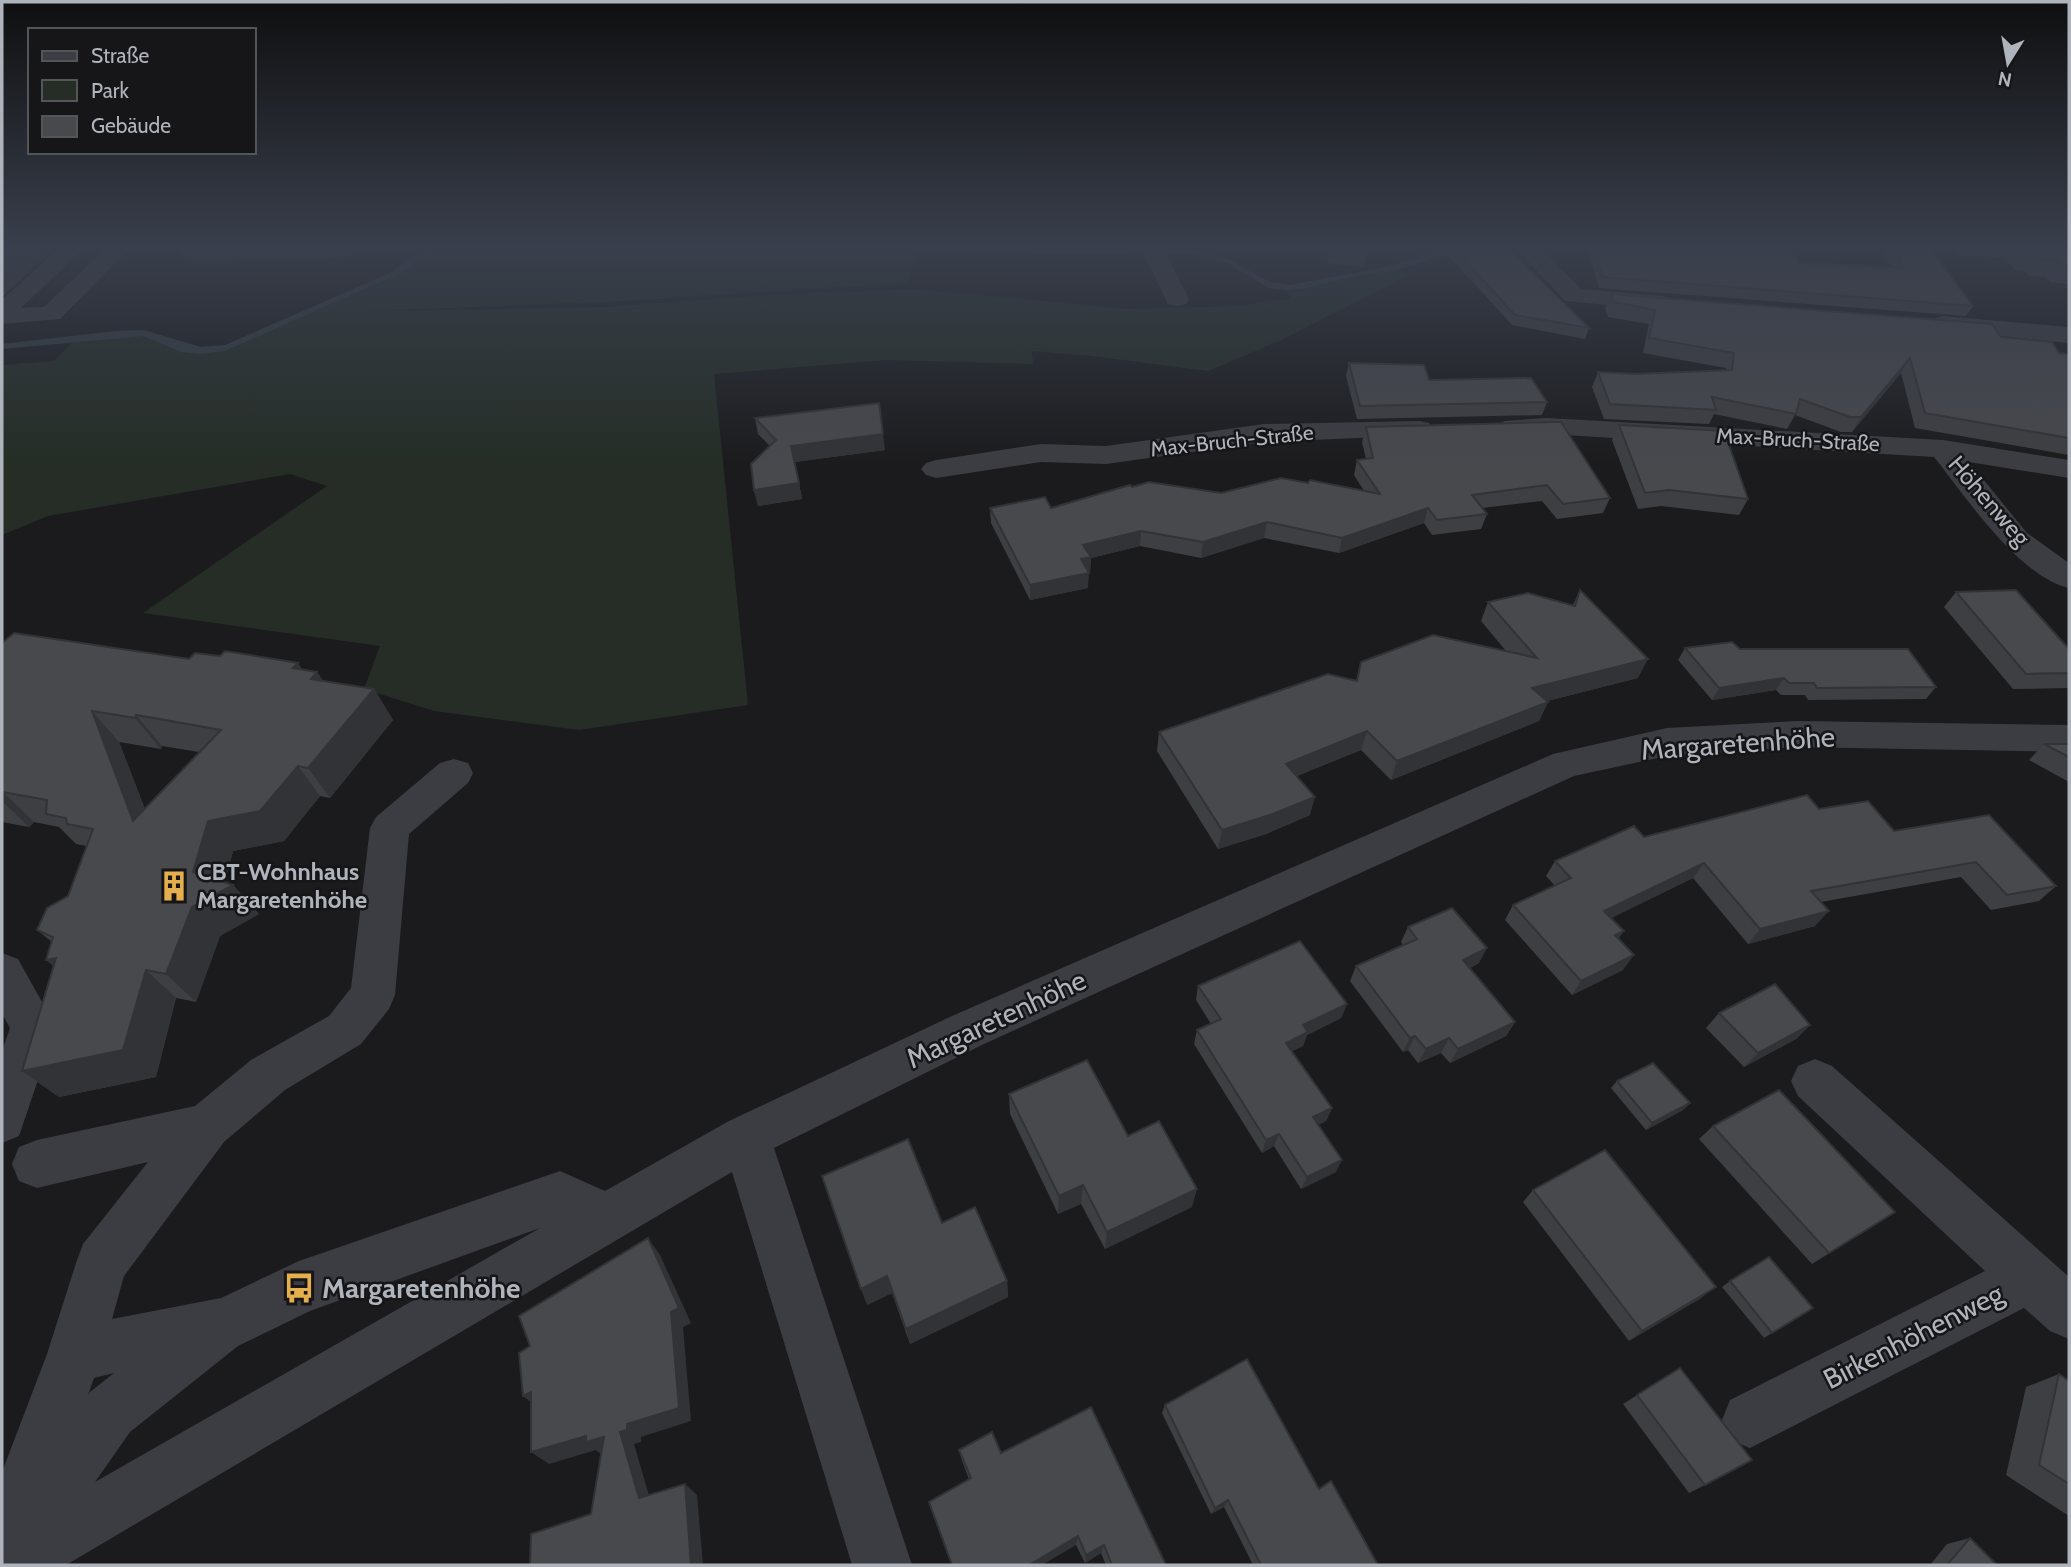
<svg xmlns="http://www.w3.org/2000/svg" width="2071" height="1567" viewBox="0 0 2071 1567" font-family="Cabin,sans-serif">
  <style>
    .green { fill: #252d26 }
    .water { fill: #343c42 }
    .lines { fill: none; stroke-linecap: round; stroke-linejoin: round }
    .minor { fill: #3c3d42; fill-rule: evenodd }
    .wall { fill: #3e3f42; fill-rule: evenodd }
    .shaded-wall { fill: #323336 }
    .building { fill: #48494d; stroke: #323336; stroke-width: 2; fill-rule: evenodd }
    .labels { text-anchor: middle; stroke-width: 5; stroke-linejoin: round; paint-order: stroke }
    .far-street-label { font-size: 21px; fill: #afb3bb; stroke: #161618 }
    .street-label { font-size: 24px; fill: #afb3bb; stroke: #161618 }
    .poi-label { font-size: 24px; font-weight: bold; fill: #afb3bb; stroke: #161618; text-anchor: start }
    .near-street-label { font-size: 28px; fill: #afb3bb; stroke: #161618 }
    .near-poi-label { font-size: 28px; font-weight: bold; fill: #afb3bb; stroke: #161618; text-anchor: start }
  </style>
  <rect width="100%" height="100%" fill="#1b1b1d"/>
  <path class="green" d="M441,246h481l-15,37 -301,19 -237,9 239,-4 161,-12 146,-6 211,20 114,-3 51,-8 -6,-8 18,-1 44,-11 53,-9 9,6 -130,66 -71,30 -116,-15 -60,-5 1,13 -146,-4 -173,14 34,331 -169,25 -145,-19 -70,-22 16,-43 -237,-33 184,-127 -37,-12 -242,42 -46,19v-170l52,-4 20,-20 39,-4 30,-1 38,16 44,-1 176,-78z"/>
  <g class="water">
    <path d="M427,246h14l-40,27 -176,78 -24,3 -20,-2 -38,-16 -141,13v-5l113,-13 29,-1 57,17 24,-2 167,-73z"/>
    <path d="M920,246l125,4 138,-2 45,11 42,23 20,3 100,-19 57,-20 2,8 -53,16 -49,8 -44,11 -18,1 -16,-2 -42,-25 -32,-9 -51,-2 -80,2z"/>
  </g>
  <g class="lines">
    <g class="minor">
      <path d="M61,246h25l-65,62 23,-1 64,-61h24l-72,73 -58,5v-24z"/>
      <path d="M187,246h169l-6,9 -8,2 -149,3 -8,-2 -4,-5z"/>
      <path d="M1140,246h22l27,53 -3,5 -9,2 -9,-2z"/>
      <path d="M1514,246h24l43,43 81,7 9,2 3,5 -3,5 -9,2 -97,-9z"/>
      <path d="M1942,316l127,11v16l-136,-14 -4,-5 4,-5z"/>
      <path d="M1547,418l396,22 126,20v18l-100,-16 58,71 42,30v25c-51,-12 -103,-91 -135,-131l-387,-23 -33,1 -10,-2 -4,-6 4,-6z"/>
      <path d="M1419,421l10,2 4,6 -4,6 -165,7 -158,22 -65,-2 -105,16 -10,-3 -5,-6 5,-6 10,-3 105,-16 65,2 158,-22z"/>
      <path d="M1798,721l271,4v27l-271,-5 -131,9 -93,20 -590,268 -210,104 138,417h-60l-120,-393 -666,393h-64v-93l45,-118 29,-91 7,-19 65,-82 -111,26 -18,-7 -7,-17 7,-17 18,-7 158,-34 56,-46 78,-44 22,-28 19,-160 6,-11 64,-54 14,-4 14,4 5,10 -5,10 -59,51 -14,161 -6,14 -28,35 -76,46 -61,52 -100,134 -12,43 109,-21 78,-37 261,-90 45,20 124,-70 223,-105 601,-262 114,-26zM540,1228l-445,254 35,-50 108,-86 72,-35zM114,1373l-24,19 -2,3 6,-17z"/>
      <path d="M2,953l16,6 38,68 -37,109 -17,7v-92l8,-23 -8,-14z"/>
      <path d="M1815,1059l17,7 237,211v62l-19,-8 -26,-23 -274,140 -20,-8 -8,-20 8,-20 255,-129 -187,-175 -7,-15 7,-15z"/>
    </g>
  </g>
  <g class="wall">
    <path d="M1330,246h38l-4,21 -37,-4z"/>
    <path d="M1440,246h66l83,82 -4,11 -73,-14z"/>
    <path d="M1587,246h200l13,17 92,5 -9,-16 3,-6h42l45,60 -7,10 -367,-28z"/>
    <path d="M1951,246h117l1,1v37l-19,-2 -4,-5 -17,-1 -4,-5 -10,-1 -10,-12 -47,-3z"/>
    <path d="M1611,294l390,43 58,16 10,1v101l-154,-27 -14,-55 -49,59h-11l-46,-17 -8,14 -73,-15 -5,10 -105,-5 -12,-32 6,-15 37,2 91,-3v-3l-83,-15 6,-29 -41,-7 -3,-9z"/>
    <path d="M1349,363l80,17 118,22 -5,13 -185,4 -11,-43z"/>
    <path d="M755,418l130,32 -90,12 7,37 -44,7 -4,-16 16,-44 -12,-12z"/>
    <path d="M1619,425l129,74 -9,16 -78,-9 -23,3 -26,-69z"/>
    <path d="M1366,427l244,71 -7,15 -46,6 -15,-18 -60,7 5,6 -6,15 -49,6 -8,-12 -85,30 -75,-15 -63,20 -61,-12 -49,12 -1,14 -2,1v15l-58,12 -39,-77 -1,-15h61l81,-21 89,6 87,-10 56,8 -10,-16 3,-15 9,-1 -4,-17z"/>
    <path d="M1580,590l58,88 -91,23 1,1 -9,19 -148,59 -30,-30 -64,26 13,39 -44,19 -48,15 -61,-98 2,-19 197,-51 5,-19 145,-11 -25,-30 7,-19 85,3z"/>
    <path d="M1956,592l113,57v39l-56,1 -69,-82z"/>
    <path d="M2,643l300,27 15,2 6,9 51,8 19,31 -63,78 -10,-2 -36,45 -51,10 -8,31 8,3 26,29 -39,22 -24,66 -20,-4 -20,79 -97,20 -37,-26 32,-105 -2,-24 -15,-12 31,-34 19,-50 -11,-2 -17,-17 -25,-5 -5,5 -27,-5zM119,742l42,7 1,-3 37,6 -54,57z"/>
    <path d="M1685,648l55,1 196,38 -10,12 -118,1 -3,-5h-24l-5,-5 -64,10 -34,-40z"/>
    <path d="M2044,744h25v38l-40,-22z"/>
    <path d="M1819,809l75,22 162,55 -17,15 -48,9 -30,-33 -140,25 -6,24 -67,18 -55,-66 -82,40 7,21 5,31 -51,25 -67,-75 8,-15 42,-19 -9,-10 9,-15 89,-24z"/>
    <path d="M1408,927l71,36 -9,5 45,54 -9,14 -56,27 -9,-10 -23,10 -10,-13 -5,2 -53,-71 6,-15 47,-21 -2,-3z"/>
    <path d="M1198,986l149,18 -6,14 -34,17 -4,11 -11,5 40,57 -6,13 -8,4 18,47 -35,17 -27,-43 -12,7 -68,-109 3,-14 14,-6 -15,-24z"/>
    <path d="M1719,1013l91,12 -14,14 -52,28 -38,-39z"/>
    <path d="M1617,1081l73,22 -7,7 -37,20 -35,-42z"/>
    <path d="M1009,1094l119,42 64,71 -87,42 -24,-45 -23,10 -48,-100z"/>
    <path d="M1713,1126l182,86 -83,52 -113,-125z"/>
    <path d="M1533,1190l168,108 -72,43 -106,-139z"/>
    <path d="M942,1223l65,58 1,16 -98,47 -18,-51 -25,12z"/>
    <path d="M1730,1281l83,27 -49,30 -42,-51z"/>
    <path d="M1680,1368l25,117 -16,8 -66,-89z"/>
    <path d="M2059,1374l10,7v135l-63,-41 20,-88z"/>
    <path d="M1165,1405l154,84 59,76h-125l-29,-58 -13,7 -49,-101z"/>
    <path d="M959,1450l42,3 165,112h-60l-5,-12 -16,10 -9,-18 -107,-66 -7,-18z"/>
    <path d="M1970,1538l27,27h-67l17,-21z"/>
  </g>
  <g class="shaded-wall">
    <path d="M19,246h38l-55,51v-36z"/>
    <path d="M1910,358l-9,15 -49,59 9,-15z"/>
    <path d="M883,434l2,16 -91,12 -3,-16z"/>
    <path d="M799,483l3,16 -44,7 -4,-16z"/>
    <path d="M1428,508l-4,15 -85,30 3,-15z"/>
    <path d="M1267,522l-3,16 -63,20 2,-16z"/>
    <path d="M1141,531l-1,15 -49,12 -1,14 -10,3 1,-16 2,-14z"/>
    <path d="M1089,573l-1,15 -58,12v-15z"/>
    <path d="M1648,659l-10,19 -114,29 8,-19z"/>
    <path d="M298,663l20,31 -25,-26z"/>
    <path d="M317,672l20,31 -26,-24z"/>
    <path d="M1784,678l-8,12 -64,10 7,-12z"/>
    <path d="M374,689l19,31 -63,78 -22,-30z"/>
    <path d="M1548,702l-9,19 -148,59 6,-19z"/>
    <path d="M92,711l27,31 42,109 -28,-30z"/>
    <path d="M136,715l26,31 -1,3 -26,-31z"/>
    <path d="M1367,731l-6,19 -79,32 4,-18z"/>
    <path d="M298,766l22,30 -36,45 -51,10 -10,39 10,-5 26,29 -39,22 -24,66 -30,-28 42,-153z"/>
    <path d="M3,792l31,30 -5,5 -27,-26v-8z"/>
    <path d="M1315,797l-5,18 -44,19 -48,15 4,-19z"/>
    <path d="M1704,863l-11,15 -98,48 9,-15z"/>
    <path d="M1829,911l-14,15 -67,18 12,-15z"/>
    <path d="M1624,931l-10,14 1,-10z"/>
    <path d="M1487,948l-8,15 -24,12 8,-15z"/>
    <path d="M1634,955l-11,15 -51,25 9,-14z"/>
    <path d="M56,958l23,30 -33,-28z"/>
    <path d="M146,970l30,28 -20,79 -97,20 -37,-26z"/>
    <path d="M1347,1004l-6,14 -34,17 -4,11 -21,10 4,-13 17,-18z"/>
    <path d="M1515,1022l-9,14 -56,27 8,-14z"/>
    <path d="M1810,1025l-14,14 -52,28 14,-14z"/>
    <path d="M1415,1036l-7,14 -5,2 7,-14z"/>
    <path d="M1449,1038l-8,15 -23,10 8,-14z"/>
    <path d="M1690,1103l-7,7 -37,20 6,-7z"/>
    <path d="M1332,1108l-6,13 -18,9 5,-13z"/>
    <path d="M1279,1134l-5,12 -12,7 4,-13z"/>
    <path d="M1342,1160l-6,12 -35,17 6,-12z"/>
    <path d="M1083,1185l-2,19 -23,10 1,-18z"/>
    <path d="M1197,1189l-5,18 -87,42 2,-17z"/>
    <path d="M1895,1212l-18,12 -65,40 17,-11z"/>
    <path d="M648,1238l12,17 31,68 -8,4 8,94 -50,16v5l-7,2 19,65 -14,-11 -19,-66 7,-8 44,-112z"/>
    <path d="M887,1276l5,17 -25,12 -6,-16z"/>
    <path d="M1007,1281l1,16 -98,47 -4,-15z"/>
    <path d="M1716,1287l-15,11 -72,43 13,-10z"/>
    <path d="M531,1392l9,17 -17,-13z"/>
    <path d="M586,1436l18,1 -3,17 -5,-4 -47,14 -18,-12z"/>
    <path d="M685,1484l12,11 6,70h-12z"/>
    <path d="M1228,1500l-4,7 -13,7 4,-6z"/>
    <path d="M1078,1536l-2,9 -34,20h-13z"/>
    <path d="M1104,1545l-3,8 -16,10 1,-8z"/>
  </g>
  <g class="building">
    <path d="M2,246h17l-17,15z"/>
    <path d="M1330,246h38l-1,9 -38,-4z"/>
    <path d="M1452,246h54l83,82 -74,-13z"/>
    <path d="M1594,246h193l13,17 104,5 -13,-22h37l45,60 -370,-29z"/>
    <path d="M2020,246h48l1,1v18h-7l-4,-5 -17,-1 -5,-5 -10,-1z"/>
    <path d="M1611,294l381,30 9,13 51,5 7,11 10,1v84l-144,-25 -15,-55 -49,59h-11l-50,-18 -4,15 -84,-17 4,13 -106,-6 -12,-32 37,2 97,-4 2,-17 -85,-15 6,-28 -42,-8z"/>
    <path d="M1349,363l75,2 5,15 102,-2 16,24 -187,4z"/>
    <path d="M879,403l4,31 -92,12 8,37 -45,7 -3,-26 25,-24 -21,-22z"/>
    <path d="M1553,422h8l49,76 -47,6 -16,-19 -75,10 15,19 -50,6 -9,-12 -86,30 -75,-16 -64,20 -62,-11 -58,14 8,12 -10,2 8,14 -59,12 -40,-77 55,-11 6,11 79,-23 2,2 17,-5 72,11 60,-15 27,5 2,-3 70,14 -23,-34 16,-2 -7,-31z"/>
    <path d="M1619,425l105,6 24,68 -79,-9 -24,3z"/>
    <path d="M1580,590l68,69 -116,29 16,14 -151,59 -30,-30 -81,33 29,33 -45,18 -48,15 -63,-98 169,-58 29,7 4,-19 72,-27 104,23 -49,-56 40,-9 47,13z"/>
    <path d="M2016,590l53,59v24l-43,1 -70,-82z"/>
    <path d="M14,633l175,26 6,-6 25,3 5,-5 49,8 24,4 -5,5 24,4 -6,7 63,10 -66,79 -10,-2 -38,45 -52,10 -15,51 40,13 -41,22 -26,67 -20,-4 -23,80 -101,21 34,-113 -10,2 7,-23 -16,-7 10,-22 21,-12 25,-67 -26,-5 -1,-6 -20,-4 1,-14 -44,-8 -1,1v-150zM92,711l43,7 1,-3 85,15 -88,91z"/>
    <path d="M1732,642l8,7h168l28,38 -119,1 -3,-5h-25l-5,-5 -65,10 -34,-40z"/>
    <path d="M2044,744h25v13z"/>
    <path d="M1807,795l12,14 49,-8 26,30 95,-16 67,71 -49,9 -31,-33 -165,29 18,20 -69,18 -56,-66 -100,48 20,20 -9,4 19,20 -53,26 -68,-76 58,-27 -16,-17 79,-35 10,11z"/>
    <path d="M1452,908l35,40 -24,12 52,62 -57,27 -9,-11 -23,11 -11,-13 -5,2 -54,-72 61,-27 -9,-12z"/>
    <path d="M1300,941l47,63 -44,21 5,7 -22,11 46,65 -19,9 29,43 -35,17 -28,-43 -13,6 -69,-110 24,-11 -23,-33z"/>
    <path d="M1775,984l35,41 -52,28 -39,-40z"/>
    <path d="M1087,1060l41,76 31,-15 38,68 -90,43 -24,-47 -24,11 -50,-102z"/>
    <path d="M1653,1063l37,40 -38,20 -35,-42z"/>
    <path d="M1779,1090l116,122 -66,41 -116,-127z"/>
    <path d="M908,1139l34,84 33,-16 32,74 -101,48 -19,-53 -26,13 -39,-113z"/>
    <path d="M1605,1150l111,137 -74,44 -109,-141z"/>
    <path d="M648,1238l31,70 -8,4 8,96 -52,16v6l-7,2 19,66 46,-14 6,81h-161l1,-31 60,-20 13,-77 -18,5v-6l-55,16v-60l-8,4 -4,-43 11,-7 -11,-30z"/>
    <path d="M1769,1257l44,51 -41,25 -42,-52z"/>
    <path d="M1247,1359l72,130 12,-8 47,84h-117l-33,-65 -13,8 -50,-103z"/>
    <path d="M1680,1368l72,92 -47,25 -68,-90z"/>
    <path d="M2059,1374l10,7v103l-30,-19z"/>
    <path d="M1091,1407l75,158h-54l-8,-20 -18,10 -8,-19 -49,29h-77l-23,-63 42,-24 -12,-28 33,-18 9,21z"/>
    <path d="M1970,1538l27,27h-50z"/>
  </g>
  <linearGradient id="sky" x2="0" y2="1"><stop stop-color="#0f0f10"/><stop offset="0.53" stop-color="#393f4c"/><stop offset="1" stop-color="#393f4c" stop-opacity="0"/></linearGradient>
  <rect width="2071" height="465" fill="url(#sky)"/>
  <defs>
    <g id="building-bare" transform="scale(2.415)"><path d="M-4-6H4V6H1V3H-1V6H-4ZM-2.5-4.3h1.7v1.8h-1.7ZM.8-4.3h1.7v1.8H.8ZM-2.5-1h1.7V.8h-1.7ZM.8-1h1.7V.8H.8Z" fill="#e4af4c" stroke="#161618" stroke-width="2.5" paint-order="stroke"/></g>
    <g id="bus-bare" transform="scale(2.415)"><path d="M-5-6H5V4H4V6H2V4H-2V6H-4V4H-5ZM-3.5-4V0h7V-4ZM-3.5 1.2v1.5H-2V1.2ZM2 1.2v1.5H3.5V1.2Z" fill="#e4af4c" stroke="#161618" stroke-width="2.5" paint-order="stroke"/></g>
  </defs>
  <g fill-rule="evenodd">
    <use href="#building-bare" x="174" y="886"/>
    <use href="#bus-bare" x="299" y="1288"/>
  </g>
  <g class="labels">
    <g class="far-street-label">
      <text transform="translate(1798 440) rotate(3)" y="7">Max-Bruch-Straße</text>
      <text transform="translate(1232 441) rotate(-6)" y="7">Max-Bruch-Straße</text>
    </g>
    <g class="street-label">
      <text transform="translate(1989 501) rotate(49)" y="8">Höhenweg</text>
    </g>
    <g class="poi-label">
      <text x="197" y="880">CBT-Wohnhaus<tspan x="197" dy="28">Margaretenhöhe</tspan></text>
    </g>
    <g class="near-street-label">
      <text transform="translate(1738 743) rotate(-4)" y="10">Margaretenhöhe</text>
      <text transform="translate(996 1019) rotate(-25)" y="10">Margaretenhöhe</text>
      <text transform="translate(1913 1336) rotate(-27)" y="10">Birkenhöhenweg</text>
    </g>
    <g class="near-poi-label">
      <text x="322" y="1298">Margaretenhöhe</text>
    </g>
  </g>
  <rect width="2071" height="1567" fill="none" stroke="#afb3bb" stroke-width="7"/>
  <rect x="28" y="28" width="228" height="126" fill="#161618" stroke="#535559" stroke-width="2"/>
  <rect x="42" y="51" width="35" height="10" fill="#3c3d42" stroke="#535559" stroke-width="2"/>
  <text x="91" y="63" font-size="21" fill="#afb3bb">Straße</text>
  <rect x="42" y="80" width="35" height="21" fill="#252d26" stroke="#535559" stroke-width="2"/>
  <text x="91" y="98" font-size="21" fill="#afb3bb">Park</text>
  <rect x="42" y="116" width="35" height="21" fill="#48494d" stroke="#535559" stroke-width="2"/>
  <text x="91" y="133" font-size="21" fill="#afb3bb">Gebäude</text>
  <g transform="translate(2008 63) rotate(191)" stroke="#161618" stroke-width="5" paint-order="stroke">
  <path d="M0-5L12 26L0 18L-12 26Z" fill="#afb3bb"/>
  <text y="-10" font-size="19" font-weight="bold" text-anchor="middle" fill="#afb3bb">N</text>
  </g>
</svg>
